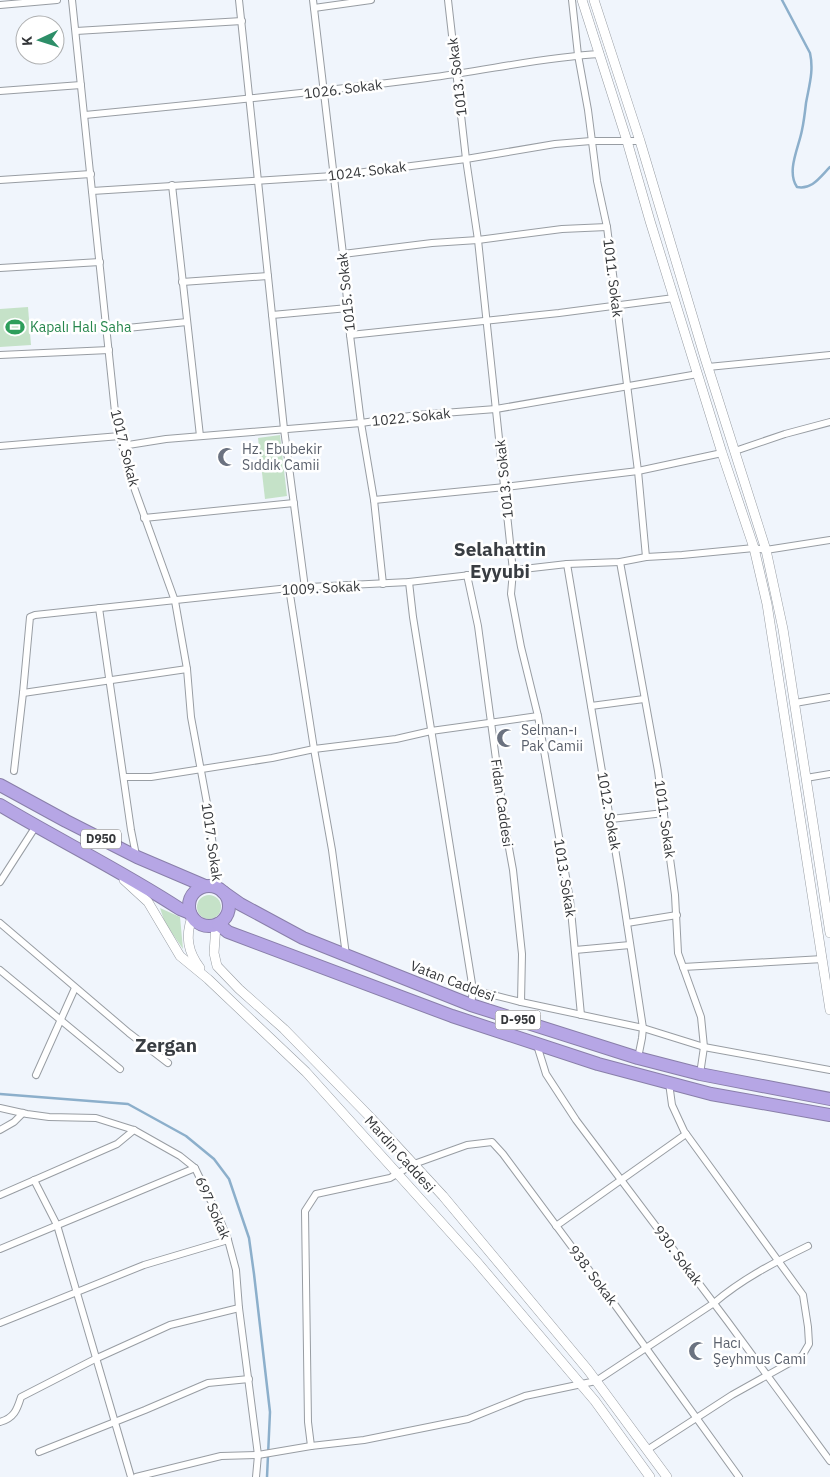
<svg xmlns="http://www.w3.org/2000/svg" width="830" height="1477" viewBox="0 0 830 1477" font-family="'IBM Plex Sans',sans-serif">
  <style>
    .green { fill: #c5e2c8 }
    .lines { fill: none; stroke-linecap: round; stroke-linejoin: round }
    .stream { stroke: #8cafcb; stroke-width: 2.5 }
    .street-casing { stroke: #989da3; stroke-width: 8 }
    .secondary-casing { stroke: #989da3; stroke-width: 10 }
    .highway-casing { stroke: #897fa9; stroke-width: 14 }
    .street { stroke: #fff; stroke-width: 6 }
    .secondary { stroke: #fff; stroke-width: 9 }
    .highway { stroke: #b6a6e5; stroke-width: 12 }
    .labels { text-anchor: middle; stroke-width: 5; stroke-linejoin: round; paint-order: stroke }
    .shield { fill: #fff; stroke: #727375; stroke-width: 1 }
    .shield-label { font-size: 12px; font-weight: bold; fill: #35373a }
    .street-label { font-size: 14px; fill: #35373a; stroke: #fff }
    .leisure-label { font-size: 14px; fill: #27864d; stroke: #fff; text-anchor: start }
    .worship-label { font-size: 14px; fill: #5b616d; stroke: #fff; text-anchor: start }
    .district-label { font-size: 19px; font-weight: bold; fill: #393d42; stroke: #fff }
  </style>
  <rect width="100%" height="100%" fill="#f0f5fc"/>
  <g class="green">
    <path d="M28,307l3,38 -31,2v-38z"/>
    <path d="M280,435l7,61 -22,3 -7,-61z"/>
    <circle cx="209" cy="907" r="12"/>
    <path d="M160,908l20,9 3,32 -18,-26z"/>
  </g>
  <g class="lines">
    <g class="stream">
      <path d="M782,0l28,53c4,18 -1,33 -4,50 -1,9 -2,18 -4,27 -3,17 -16,41 -5,57 15,3 23,-10 33,-20"/>
      <path d="M0,1094l128,10 58,32 28,23 15,20 20,59 5,36 16,138 -3,65"/>
    </g>
    <g class="street-casing">
      <g id="street">
        <path d="M72,0l43,412 12,56 48,133 12,68 4,48 18,97 9,74"/>
        <path d="M239,0l45,429 21,159"/>
        <path d="M313,0l30,254 7,81 11,88 13,77 9,84"/>
        <path d="M448,0l18,159 12,81 35,331 -2,23 10,53 17,69 32,184 11,115"/>
        <path d="M572,0l6,55 10,55 9,71 10,46 31,244 8,86"/>
        <path d="M0,5l57,-5"/>
        <path d="M314,8l57,-8"/>
        <path d="M76,31l166,-10"/>
        <path d="M0,91l81,-6"/>
        <path d="M85,115c114,-11 228,-22 342,-37 58,-7 115,-21 173,-24"/>
        <path d="M0,180l91,-6"/>
        <path d="M172,185l28,251"/>
        <path d="M92,191l241,-15 133,-17 89,-15 36,-3h49"/>
        <path d="M343,254l89,-11 46,-3 84,-11 45,-2"/>
        <path d="M0,268l100,-6"/>
        <path d="M182,282l86,-6"/>
        <path d="M272,315l76,-7"/>
        <path d="M107,330l80,-8"/>
        <path d="M350,335l209,-22 115,-15"/>
        <path d="M0,355l109,-5"/>
        <path d="M708,367l122,-12"/>
        <path d="M0,446l120,-10"/>
        <path d="M122,446l44,-7 195,-16 56,-8 79,-6 202,-35"/>
        <path d="M735,451l50,-17 45,-12"/>
        <path d="M374,500l131,-13 133,-16 84,-18"/>
        <path d="M144,518l150,-15"/>
        <path d="M620,562l38,209 17,124 3,58 23,64 3,30 -4,27"/>
        <path d="M567,564l54,320 22,144 -1,10 -4,20"/>
        <path d="M467,575l11,51 27,200 8,44 9,84 -1,48"/>
        <path d="M409,582l4,35 60,373 -2,15"/>
        <path d="M289,588l25,161 18,101 14,105"/>
        <path d="M99,608l32,222 5,25"/>
        <path d="M23,693l164,-24"/>
        <path d="M795,703l35,-6"/>
        <path d="M591,706l53,-7"/>
        <path d="M14,771l9,-78 7,-76 5,-2 254,-27 120,-6 158,-18 53,-2 26,-5 36,-2 72,-7 12,2 64,-10"/>
        <path d="M124,777h27l121,-19 42,-9 82,-10 35,-8 107,-15"/>
        <path d="M806,778l24,-4"/>
        <path d="M611,819l53,-6"/>
        <path d="M0,882l36,-56"/>
        <path d="M0,923l129,110 39,30"/>
        <path d="M627,923l50,-8"/>
        <path d="M575,950l55,-5"/>
        <path d="M683,967l140,-8"/>
        <path d="M0,970l120,99"/>
        <path d="M473,990l48,12 122,26 61,19 126,23"/>
        <path d="M537,1045l9,29 30,46 152,202 102,139"/>
        <path d="M36,1075l39,-87"/>
        <path d="M0,1108l27,6 22,3 47,1 38,12 46,26 15,12 25,52 8,20 8,30 3,38 19,147 -2,22"/>
        <path d="M0,1130l14,-8 9,-9"/>
        <path d="M34,1180l23,45 74,252"/>
        <path d="M0,1195l117,-51 17,-14"/>
        <path d="M556,1226l130,-92"/>
        <path d="M0,1249l195,-81"/>
        <path d="M0,1323l144,-58 84,-25"/>
        <path d="M0,1422c14,-4 17,-12 21,-25l74,-38 75,-34 69,-17"/>
        <path d="M311,1446l-3,-24 -3,-211 11,-17 74,-16 24,-14 53,-19 25,-3 11,12 112,151 124,172"/>
        <path d="M647,1450l85,-55 70,-39 7,-12 -1,-17 -5,-32 -119,-164 -12,-26 -3,-22"/>
        <path d="M39,1452l106,-42 63,-27 41,-4"/>
        <path d="M136,1477l85,-21 37,-1 53,-9 53,-6 104,-21 57,-23 71,-15 118,-78c28,-24 61,-41 94,-57"/>
      </g>
    </g>
    <g class="secondary-casing">
      <g id="secondary">
        <path d="M582,0l45,141 23,80 72,232 32,95 13,56 63,406"/>
        <path d="M594,0l46,141 65,217 61,192 17,79 47,304"/>
        <path d="M124,880l24,22 32,54 28,23 98,93 171,190 118,139 55,76"/>
        <path d="M192,917c-7,20 -4,35 8,51"/>
        <path d="M216,925l-2,28 3,13 22,23 45,40 87,89 72,78 145,174 79,107"/>
      </g>
    </g>
    <g class="highway-casing">
      <g id="highway">
        <path d="M0,785l66,36 71,36 68,29"/>
        <path d="M0,805c60,36 122,66 180,104l10,4"/>
        <circle cx="209" cy="906" r="20"/>
        <path d="M223,892l17,12 63,34 168,67 167,53 62,16 130,25"/>
        <path d="M218,924l10,8 224,84 146,48 113,30 119,21"/>
      </g>
    </g>
    <use href="#street" class="street"/>
    <use href="#secondary" class="secondary"/>
    <use href="#highway" class="highway"/>
  </g>
  <defs>
    <g id="stadium-bare" transform="scale(1.5)"><path d="M0-5a6.5 5 0 1 0 0 10a6.5 5 0 1 0 0-10ZM-3.5-1.8h7v3.6h-7Z" fill="#2e9e5b" stroke="#fff" stroke-width="2.5" paint-order="stroke"/></g>
    <g id="mosque-bare" transform="scale(1.5)"><path d="M3.5-4.9A6 6 0 1 0 3.5 4.9A5 5 0 1 1 3.5-4.9Z" fill="#6b7280" stroke="#fff" stroke-width="2.5" paint-order="stroke"/></g>
  </defs>
  <g fill-rule="evenodd">
    <use href="#stadium-bare" x="15" y="327"/>
    <use href="#mosque-bare" x="227" y="457"/>
    <use href="#mosque-bare" x="506" y="738"/>
    <use href="#mosque-bare" x="698" y="1351"/>
  </g>
  <g class="labels">
    <g class="shield">
      <rect x="81" y="829.5" width="40" height="19" rx="4"/>
      <rect x="495.5" y="1010.5" width="45" height="19" rx="4"/>
    </g>
    <g class="shield-label">
      <text x="101" y="843">D950</text>
      <text x="518" y="1024">D-950</text>
    </g>
    <g class="street-label">
      <text transform="translate(457 77) rotate(-97)" y="5">1013. Sokak</text>
      <text transform="translate(343 89) rotate(-7)" y="5">1026. Sokak</text>
      <text transform="translate(367 171) rotate(-7)" y="5">1024. Sokak</text>
      <text transform="translate(613 278) rotate(83)" y="5">1011. Sokak</text>
      <text transform="translate(346 292) rotate(-96)" y="5">1015. Sokak</text>
      <text transform="translate(411 417) rotate(-6)" y="5">1022. Sokak</text>
      <text transform="translate(125 448) rotate(76)" y="5">1017. Sokak</text>
      <text transform="translate(504 479) rotate(-96)" y="5">1013. Sokak</text>
      <text transform="translate(321 588) rotate(-3)" y="5">1009. Sokak</text>
      <text transform="translate(502 803) rotate(82)" y="5">Fidan Caddesi</text>
      <text transform="translate(609 811) rotate(80)" y="5">1012. Sokak</text>
      <text transform="translate(665 819) rotate(82)" y="5">1011. Sokak</text>
      <text transform="translate(212 842) rotate(82)" y="5">1017. Sokak</text>
      <text transform="translate(565 878) rotate(81)" y="5">1013. Sokak</text>
      <text transform="translate(453 981) rotate(21)" y="5">Vatan Caddesi</text>
      <text transform="translate(400 1154) rotate(48)" y="5">Mardin Caddesi</text>
      <text transform="translate(213 1208) rotate(66)" y="5">697 Sokak</text>
      <text transform="translate(678 1255) rotate(53)" y="5">930. Sokak</text>
      <text transform="translate(593 1275) rotate(53)" y="5">938. Sokak</text>
    </g>
    <g class="leisure-label">
      <text x="30" y="332">Kapalı Halı Saha</text>
    </g>
    <g class="worship-label">
      <text x="242" y="454">Hz. Ebubekir<tspan x="242" dy="16">Sıddık Camii</tspan></text>
      <text x="521" y="735">Selman-ı<tspan x="521" dy="16">Pak Camii</tspan></text>
      <text x="713" y="1348">Hacı<tspan x="713" dy="16">Şeyhmus Cami</tspan></text>
    </g>
    <g class="district-label">
      <text x="500" y="556">Selahattin<tspan x="500" dy="22">Eyyubi</tspan></text>
      <text x="166" y="1052">Zergan</text>
    </g>
  </g>
  <g transform="translate(40 40) rotate(266)"><circle r="24" fill="#ffffff" stroke="#aeafb0"/>
  <path d="M0-4L9 19L0 12L-9 19Z" fill="#2d8e68"/>
  <text y="-8" font-size="14" font-weight="bold" text-anchor="middle" fill="#35373a">K</text>
  </g>
</svg>
